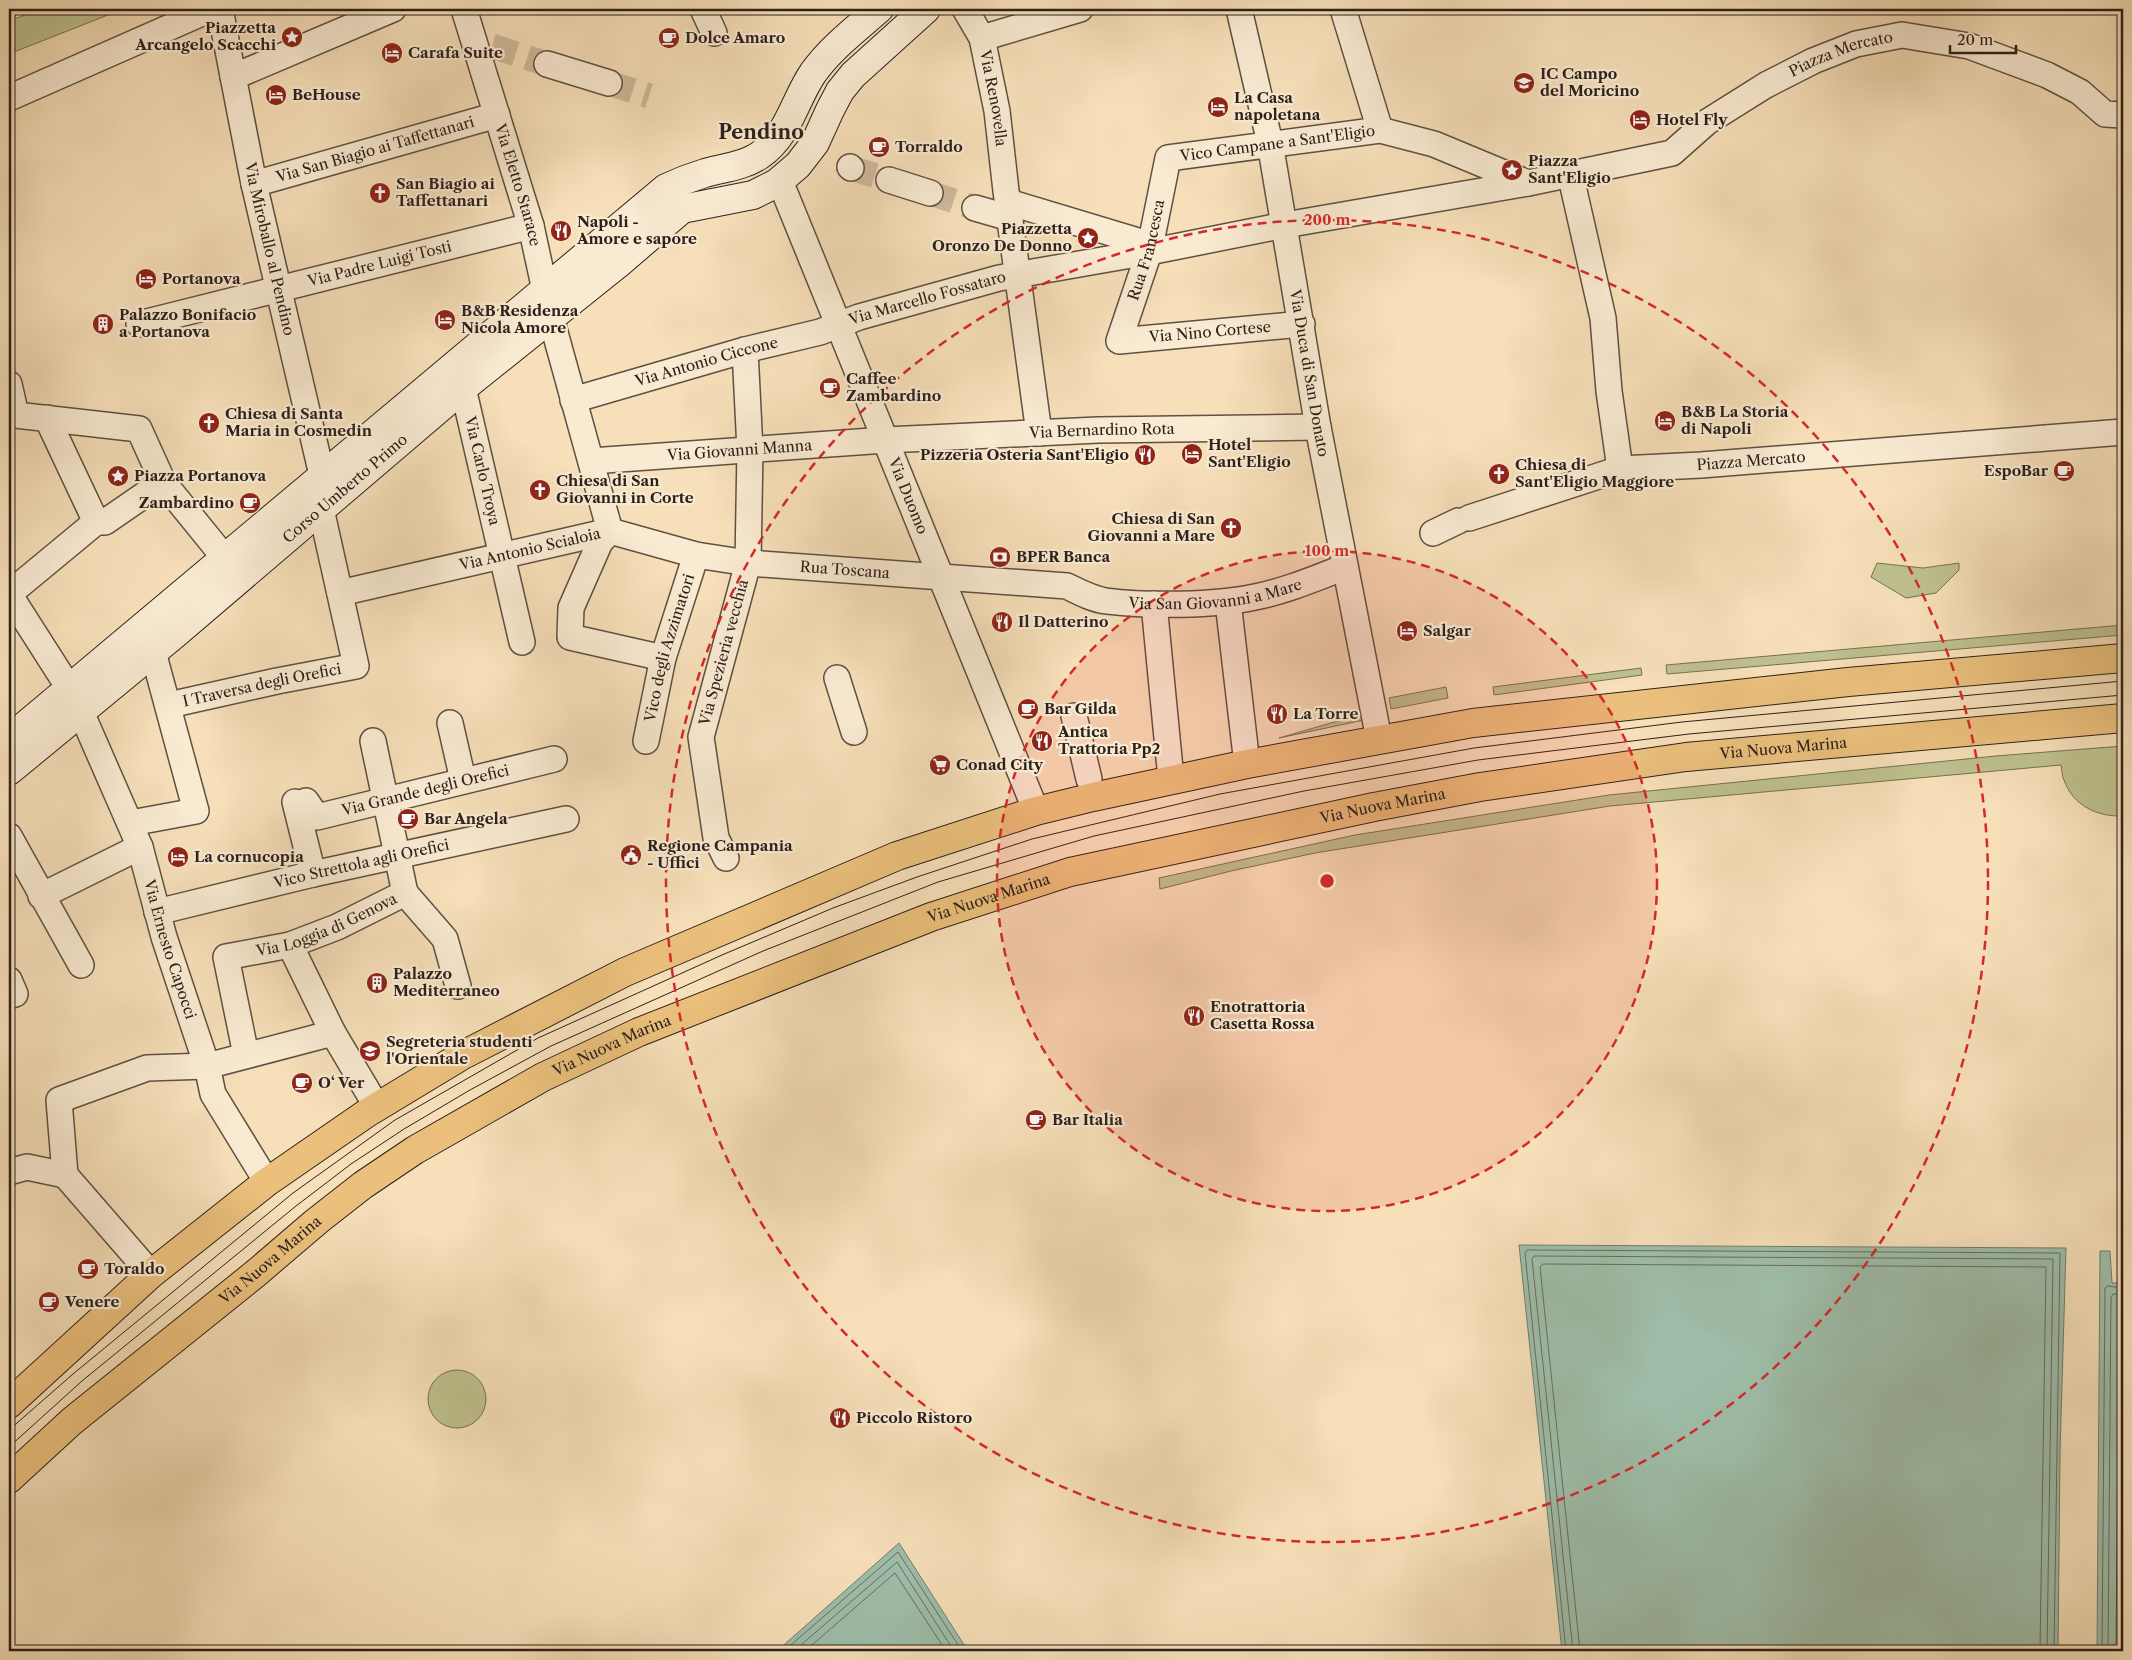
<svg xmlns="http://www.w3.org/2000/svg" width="2132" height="1660" viewBox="0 0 2132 1660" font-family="'Libre Caslon Text',serif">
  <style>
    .green { fill: #bec18e; stroke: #757054 }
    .water { fill: #9ebda9; stroke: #707e70 }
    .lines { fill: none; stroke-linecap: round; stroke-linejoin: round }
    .shore { stroke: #656e62; stroke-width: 1 }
    .street-tunnel { stroke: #ceb999; stroke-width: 25; stroke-dasharray: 25 12; stroke-linecap: butt }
    .street-casing { stroke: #5e5042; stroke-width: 28 }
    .secondary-casing { stroke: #2c201b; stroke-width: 30 }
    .primary-casing { stroke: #2c201b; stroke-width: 30 }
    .street { stroke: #f9ead2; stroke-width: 25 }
    .secondary { stroke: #f9ead2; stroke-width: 28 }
    .primary { stroke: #ebc07c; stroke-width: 28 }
    .tram { stroke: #2c201b; stroke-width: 1 }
    .ring { fill: none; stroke: #d62828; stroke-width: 2.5; stroke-dasharray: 9 6 }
    .labels { text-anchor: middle; stroke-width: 4.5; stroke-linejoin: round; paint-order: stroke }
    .poi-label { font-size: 15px; font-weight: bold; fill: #2c201b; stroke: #f9ead2; text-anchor: start }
    .street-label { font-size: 15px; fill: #2c201b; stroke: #f9ead2 }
    .district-label { font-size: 20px; font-weight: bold; fill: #2c201b; stroke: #f9ead2 }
    .centre { fill: #d62828; stroke: #f9ead2; stroke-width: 2.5 }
    .ring-label { font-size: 15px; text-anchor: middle; font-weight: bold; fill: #d62828; stroke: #f9ead2; stroke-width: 4.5; stroke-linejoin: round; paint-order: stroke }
  </style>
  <rect width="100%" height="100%" fill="#f6dfb9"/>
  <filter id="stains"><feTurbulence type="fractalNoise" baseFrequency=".004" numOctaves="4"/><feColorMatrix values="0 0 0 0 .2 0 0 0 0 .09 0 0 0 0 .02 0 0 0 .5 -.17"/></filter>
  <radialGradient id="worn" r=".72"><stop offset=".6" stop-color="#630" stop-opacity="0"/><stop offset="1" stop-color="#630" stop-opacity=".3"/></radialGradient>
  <g class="green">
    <path d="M41,9h82l-114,45v-33z"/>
    <path d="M1877,563l46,5 36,-5v7l-23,23 -30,5 -35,-21z"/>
    <path d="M2123,625v10l-456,39 -1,-9z"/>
    <path d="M1641,668l1,7 -148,20 -1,-8z"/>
    <path d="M1446,687l2,11 -57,11 -2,-11z"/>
    <path d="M1362,714l2,6 -85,18z"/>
    <path d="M2123,746v70c-25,1 -50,-10 -59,-36 -2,-4 -2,-10 -3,-15l-451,41 -295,47 -84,18 -71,18 -1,-11 196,-43 254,-40 387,-39z"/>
    <circle cx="457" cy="1399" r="29"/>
  </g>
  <g class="water">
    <path d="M1519,1245l547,3 -6,205 -2,198h-496z"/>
    <path d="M2100,1251h10l2,32h11v368h-26z"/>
    <path d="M899,1543l69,108h-191z"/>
  </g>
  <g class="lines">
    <g class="shore">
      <path d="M784,1651l114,-99 64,99"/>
      <path d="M794,1651l103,-89 57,89"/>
      <path d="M805,1651l90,-78 51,78"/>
      <path d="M1566,1651l-41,-398 2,-3 533,3 -6,398"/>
      <path d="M1573,1651l-41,-392 2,-3 519,3 -6,392"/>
      <path d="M1580,1651l-40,-384 3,-3 503,3 -6,384"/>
      <path d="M2102,1651l3,-363 3,-2 15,2"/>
      <path d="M2108,1651l3,-354 2,-3h10"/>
      <path d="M2116,1651l3,-347 4,-3"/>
    </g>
    <g class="street-tunnel">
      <path d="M492,46l55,18"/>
      <path d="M609,83l40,13"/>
      <path d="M851,168l38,12"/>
      <path d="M930,193l45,15"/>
    </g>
    <g class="street-casing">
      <g id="street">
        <path id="s1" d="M220,9l34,175 68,291"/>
        <path id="s2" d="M464,9l67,217 20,92 59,213"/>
        <path d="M703,9l11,24"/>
        <path id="s3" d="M965,9l17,29 15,73 9,80 33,242"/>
        <path id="s4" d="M1239,9l31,134 48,284 61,312"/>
        <path d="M1343,9l37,121"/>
        <path d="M982,38l98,-29"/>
        <path d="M547,64l62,19"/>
        <path d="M233,77l160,-68"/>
        <path d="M9,98l202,-89"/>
        <path d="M850,167l1,1"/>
        <path id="s5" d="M1570,173l33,145 6,73 11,78 81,-4 422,-33"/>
        <path d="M889,180l41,13"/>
        <path id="s6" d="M780,181l256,630"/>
        <path id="s7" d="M254,184l243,-69"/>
        <path d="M1008,202l143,43"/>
        <path d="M975,208l35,10"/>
        <path id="s8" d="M139,324l392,-98"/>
        <path id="s9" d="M1302,324l-183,17 30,-89 19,-94 212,-28 54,14 94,39"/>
        <path d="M9,384l7,31 123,14 24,53 61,75"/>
        <path id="s10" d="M463,388l59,254"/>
        <path id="s11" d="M573,400l172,-50 75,-18 39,-15 140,-39 155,-27 131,-26 243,-42 144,-30 35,-31 59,-37 47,-24 43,-17 46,-9 67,11 78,29 33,17 25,22 18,1"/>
        <path d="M47,418l49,104"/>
        <path id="s12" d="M591,461l295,-21 212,-10 220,-3"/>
        <path d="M1469,518l151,-49"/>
        <path d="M96,522h9l58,-40"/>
        <path d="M610,531l-10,11 -29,66 -1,29 93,21"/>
        <path d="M1433,533l25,-12"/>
        <path id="s13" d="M340,593l270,-62 86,24 52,8 319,23c12,6 25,13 39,15 41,5 108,5 149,-4 31,-6 61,-19 90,-30"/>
        <path d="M9,594l87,-72"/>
        <path d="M9,594l60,94"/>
        <path d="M1228,602l19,162"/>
        <path d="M1154,604l17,175"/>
        <path d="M837,678l17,54"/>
        <path id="s14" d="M169,705l108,-24 79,-15 -35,-157"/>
        <path id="s15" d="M81,712l59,135 24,90 43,129 6,28 54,88"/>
        <path d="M1074,716l15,63"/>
        <path d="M450,723l13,57"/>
        <path d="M373,741l32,152"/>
        <path id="s16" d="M646,741l17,-83 33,-103"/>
        <path id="s17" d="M306,801l11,16 237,-58"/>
        <path d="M295,802l18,72"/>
        <path d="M131,823l65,-12 -43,-159"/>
        <path d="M9,836l72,129"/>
        <path id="s18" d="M726,858l-10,-20 -15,-101 47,-174 2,-113 -5,-100"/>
        <path d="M41,896l99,-49"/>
        <path id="s19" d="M157,912l156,-38 253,-55"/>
        <path d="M290,945l43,88 44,74"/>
        <path d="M9,980l6,14 -6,2"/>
        <path id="s20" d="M246,1055l-20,-98 64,-12 47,-18 68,-34 40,46 13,47"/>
        <path d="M9,1172l18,-5 38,8"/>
        <path d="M151,1274l-86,-99 -6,-75 88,-32 60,-2 126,-33"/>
      </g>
    </g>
    <g class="secondary-casing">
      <g id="secondary">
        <path d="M9,739l657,-551c13,-6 26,-11 39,-15 18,-5 39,-7 55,-18 29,-20 34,-54 53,-82 18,-25 43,-44 66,-64"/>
        <path id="s21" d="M9,771l165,-136 289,-247 156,-125 63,-54 71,-14 24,-12 21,-18 17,-22 15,-33 10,-19 13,-16 73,-66"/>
      </g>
    </g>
    <g class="primary-casing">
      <g id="primary">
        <path d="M9,1404l142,-130 116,-92 100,-69 96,-58 162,-83 272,-116 139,-45 57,-14 154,-33 226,-41 375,-41 275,-24"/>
        <path id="s22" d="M9,1479l63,-58 183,-147 62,-53 46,-36 52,-35 128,-73 96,-45 292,-115 139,-45 304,-65 106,-20 206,-30 437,-39"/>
      </g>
    </g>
    <use href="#street" class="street"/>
    <use href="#secondary" class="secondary"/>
    <use href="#primary" class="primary"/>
    <g class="tram">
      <path d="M9,1430l64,-56 220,-181 102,-73 143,-82 184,-83 111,-47 84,-31 115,-38 188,-45 254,-46 208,-26 441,-41"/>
      <path d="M9,1447l73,-66 214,-175 55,-42 53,-35 66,-39 81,-44 212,-95 175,-69 156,-46 210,-45 174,-31 211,-26 434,-39"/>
    </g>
  </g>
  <circle cx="1327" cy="881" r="330" fill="#d62828" fill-opacity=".12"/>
  <g class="ring">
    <circle cx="1327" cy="881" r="330"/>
    <circle cx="1327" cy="881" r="661"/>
  </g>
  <defs>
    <g id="sight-disc" transform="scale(1.125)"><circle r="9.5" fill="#8f2418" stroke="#f9ead2"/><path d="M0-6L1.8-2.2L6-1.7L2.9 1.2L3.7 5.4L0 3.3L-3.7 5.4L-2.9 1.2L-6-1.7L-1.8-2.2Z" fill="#fff"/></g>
    <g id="cafe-disc" transform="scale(1.125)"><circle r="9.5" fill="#8f2418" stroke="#f9ead2"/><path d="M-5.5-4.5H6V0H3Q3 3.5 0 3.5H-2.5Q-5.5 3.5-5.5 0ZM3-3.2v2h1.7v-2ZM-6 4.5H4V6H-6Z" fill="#fff"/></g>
    <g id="hotel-disc" transform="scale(1.125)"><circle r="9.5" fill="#8f2418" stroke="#f9ead2"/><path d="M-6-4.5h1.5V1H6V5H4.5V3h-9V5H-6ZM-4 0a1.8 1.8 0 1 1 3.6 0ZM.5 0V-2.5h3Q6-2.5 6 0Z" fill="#fff"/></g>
    <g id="school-disc" transform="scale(1.125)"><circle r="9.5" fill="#8f2418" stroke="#f9ead2"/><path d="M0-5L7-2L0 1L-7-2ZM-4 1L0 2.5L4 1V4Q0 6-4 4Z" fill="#fff"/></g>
    <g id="church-disc" transform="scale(1.125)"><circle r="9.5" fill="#8f2418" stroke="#f9ead2"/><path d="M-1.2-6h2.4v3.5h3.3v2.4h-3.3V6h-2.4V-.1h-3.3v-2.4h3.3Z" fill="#fff"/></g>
    <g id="restaurant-disc" transform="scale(1.125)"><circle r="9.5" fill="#8f2418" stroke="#f9ead2"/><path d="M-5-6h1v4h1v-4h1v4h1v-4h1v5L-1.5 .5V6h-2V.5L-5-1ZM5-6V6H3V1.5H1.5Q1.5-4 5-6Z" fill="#fff"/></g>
    <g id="building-disc" transform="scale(1.125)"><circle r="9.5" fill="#8f2418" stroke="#f9ead2"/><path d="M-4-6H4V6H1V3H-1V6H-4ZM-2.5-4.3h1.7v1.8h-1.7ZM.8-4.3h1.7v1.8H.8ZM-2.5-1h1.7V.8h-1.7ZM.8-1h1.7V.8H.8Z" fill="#fff"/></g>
    <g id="bank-disc" transform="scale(1.125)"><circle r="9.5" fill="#8f2418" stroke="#f9ead2"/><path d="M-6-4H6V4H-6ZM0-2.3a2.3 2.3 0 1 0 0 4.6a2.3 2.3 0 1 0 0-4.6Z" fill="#fff"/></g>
    <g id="supermarket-disc" transform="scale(1.125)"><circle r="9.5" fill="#8f2418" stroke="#f9ead2"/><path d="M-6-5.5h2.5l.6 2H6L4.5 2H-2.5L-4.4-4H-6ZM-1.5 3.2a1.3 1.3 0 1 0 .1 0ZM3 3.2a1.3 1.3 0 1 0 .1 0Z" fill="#fff"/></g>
    <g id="civic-disc" transform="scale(1.125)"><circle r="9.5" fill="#8f2418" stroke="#f9ead2"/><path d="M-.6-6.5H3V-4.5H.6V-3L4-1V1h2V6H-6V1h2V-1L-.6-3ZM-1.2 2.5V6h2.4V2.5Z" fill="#fff"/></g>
    <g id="university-disc" transform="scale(1.125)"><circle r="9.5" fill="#8f2418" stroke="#f9ead2"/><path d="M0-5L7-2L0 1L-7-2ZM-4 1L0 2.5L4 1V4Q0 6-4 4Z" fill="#fff"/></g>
  </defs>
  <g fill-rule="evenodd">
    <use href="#sight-disc" x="292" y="37"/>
    <use href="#cafe-disc" x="669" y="38"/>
    <use href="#hotel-disc" x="392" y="53"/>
    <use href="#school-disc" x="1524" y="83"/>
    <use href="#hotel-disc" x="276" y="95"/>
    <use href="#hotel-disc" x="1218" y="107"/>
    <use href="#hotel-disc" x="1640" y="120"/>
    <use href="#cafe-disc" x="879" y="147"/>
    <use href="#sight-disc" x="1512" y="170"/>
    <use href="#church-disc" x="380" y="193"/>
    <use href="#restaurant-disc" x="561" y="231"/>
    <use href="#sight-disc" x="1088" y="238"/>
    <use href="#hotel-disc" x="146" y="279"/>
    <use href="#hotel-disc" x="445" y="320"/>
    <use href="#building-disc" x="103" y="324"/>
    <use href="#cafe-disc" x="830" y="388"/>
    <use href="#hotel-disc" x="1665" y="421"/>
    <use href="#church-disc" x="209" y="423"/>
    <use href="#hotel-disc" x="1192" y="454"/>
    <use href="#restaurant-disc" x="1145" y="455"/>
    <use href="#cafe-disc" x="2064" y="471"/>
    <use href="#church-disc" x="1499" y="474"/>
    <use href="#sight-disc" x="118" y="476"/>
    <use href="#church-disc" x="540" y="490"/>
    <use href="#cafe-disc" x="250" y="503"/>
    <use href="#church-disc" x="1231" y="528"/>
    <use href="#bank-disc" x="1000" y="557"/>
    <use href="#restaurant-disc" x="1002" y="622"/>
    <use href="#hotel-disc" x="1407" y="631"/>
    <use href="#cafe-disc" x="1028" y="709"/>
    <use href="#restaurant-disc" x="1277" y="714"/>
    <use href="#restaurant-disc" x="1042" y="741"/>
    <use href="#supermarket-disc" x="940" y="765"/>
    <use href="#cafe-disc" x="408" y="819"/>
    <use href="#civic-disc" x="631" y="855"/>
    <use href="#hotel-disc" x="178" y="857"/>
    <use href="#building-disc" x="377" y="983"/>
    <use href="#restaurant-disc" x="1194" y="1016"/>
    <use href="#university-disc" x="370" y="1051"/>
    <use href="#cafe-disc" x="302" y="1083"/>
    <use href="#cafe-disc" x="1036" y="1120"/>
    <use href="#cafe-disc" x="88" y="1269"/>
    <use href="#cafe-disc" x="49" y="1302"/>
    <use href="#restaurant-disc" x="840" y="1418"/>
  </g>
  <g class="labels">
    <g class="poi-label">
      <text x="276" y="33" text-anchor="end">Piazzetta<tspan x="276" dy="17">Arcangelo Scacchi</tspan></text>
      <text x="685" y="43">Dolce Amaro</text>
      <text x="408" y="58">Carafa Suite</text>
      <text x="1540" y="79">IC Campo<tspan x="1540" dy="17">del Moricino</tspan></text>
      <text x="292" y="100">BeHouse</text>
      <text x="1234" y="103">La Casa<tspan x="1234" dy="17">napoletana</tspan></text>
      <text x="1656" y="125">Hotel Fly</text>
      <text x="895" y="152">Torraldo</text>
      <text x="1528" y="166">Piazza<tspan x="1528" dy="17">Sant'Eligio</tspan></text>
      <text x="396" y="189">San Biagio ai<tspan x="396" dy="17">Taffettanari</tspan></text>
      <text x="577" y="227">Napoli -<tspan x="577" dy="17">Amore e sapore</tspan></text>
      <text x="1072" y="234" text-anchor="end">Piazzetta<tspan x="1072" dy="17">Oronzo De Donno</tspan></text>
      <text x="162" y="284">Portanova</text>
      <text x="461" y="316">B&amp;B Residenza<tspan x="461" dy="17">Nicola Amore</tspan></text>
      <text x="119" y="320">Palazzo Bonifacio<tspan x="119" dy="17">a Portanova</tspan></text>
      <text x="846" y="384">Caffee<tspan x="846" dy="17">Zambardino</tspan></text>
      <text x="1681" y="417">B&amp;B La Storia<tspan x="1681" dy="17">di Napoli</tspan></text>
      <text x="225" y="419">Chiesa di Santa<tspan x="225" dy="17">Maria in Cosmedin</tspan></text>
      <text x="1208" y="450">Hotel<tspan x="1208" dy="17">Sant'Eligio</tspan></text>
      <text x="1129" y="460" text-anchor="end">Pizzeria Osteria Sant'Eligio</text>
      <text x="1515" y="470">Chiesa di<tspan x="1515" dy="17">Sant'Eligio Maggiore</tspan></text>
      <text x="2048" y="476" text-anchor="end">EspoBar</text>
      <text x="134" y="481">Piazza Portanova</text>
      <text x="556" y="486">Chiesa di San<tspan x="556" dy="17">Giovanni in Corte</tspan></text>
      <text x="234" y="508" text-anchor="end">Zambardino</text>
      <text x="1215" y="524" text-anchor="end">Chiesa di San<tspan x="1215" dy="17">Giovanni a Mare</tspan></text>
      <text x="1016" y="562">BPER Banca</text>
      <text x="1018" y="627">Il Datterino</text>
      <text x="1423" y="636">Salgar</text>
      <text x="1044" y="714">Bar Gilda</text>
      <text x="1293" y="719">La Torre</text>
      <text x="1058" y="737">Antica<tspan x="1058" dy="17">Trattoria Pp2</tspan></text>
      <text x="956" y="770">Conad City</text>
      <text x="424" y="824">Bar Angela</text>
      <text x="647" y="851">Regione Campania<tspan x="647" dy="17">- Uffici</tspan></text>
      <text x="194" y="862">La cornucopia</text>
      <text x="393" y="979">Palazzo<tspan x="393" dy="17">Mediterraneo</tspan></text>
      <text x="1210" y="1012">Enotrattoria<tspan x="1210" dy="17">Casetta Rossa</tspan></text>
      <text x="386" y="1047">Segreteria studenti<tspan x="386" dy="17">l'Orientale</tspan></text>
      <text x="318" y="1088">O‘ Ver</text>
      <text x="1052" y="1125">Bar Italia</text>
      <text x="104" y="1274">Toraldo</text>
      <text x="65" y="1307">Venere</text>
      <text x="856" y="1423">Piccolo Ristoro</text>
    </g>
    <g class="street-label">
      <text dy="5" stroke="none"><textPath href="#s11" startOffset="1326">Piazza Mercato</textPath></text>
      <text dy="5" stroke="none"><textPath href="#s3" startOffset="95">Via Renovella</textPath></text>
      <text dy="5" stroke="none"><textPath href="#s9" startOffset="484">Vico Campane a Sant'Eligio</textPath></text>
      <text dy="5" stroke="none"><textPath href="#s7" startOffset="126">Via San Biagio ai Taffettanari</textPath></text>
      <text dy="5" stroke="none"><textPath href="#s2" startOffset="184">Via Eletto Starace</textPath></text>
      <text dy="5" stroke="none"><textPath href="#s1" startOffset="245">Via Miroballo al Pendino</textPath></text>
      <text dy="5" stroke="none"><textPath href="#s9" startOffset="279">Rua Francesca</textPath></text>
      <text dy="5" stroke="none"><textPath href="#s8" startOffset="248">Via Padre Luigi Tosti</textPath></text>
      <text dy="5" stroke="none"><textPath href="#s11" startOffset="369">Via Marcello Fossataro</textPath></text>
      <text transform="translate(1210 332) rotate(-5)" y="5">Via Nino Cortese</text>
      <text dy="5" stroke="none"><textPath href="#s11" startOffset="139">Via Antonio Ciccone</textPath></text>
      <text dy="5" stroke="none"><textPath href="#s4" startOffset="371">Via Duca di San Donato</textPath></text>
      <text dy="5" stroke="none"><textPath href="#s12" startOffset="512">Via Bernardino Rota</textPath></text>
      <text dy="5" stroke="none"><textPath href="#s12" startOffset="149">Via Giovanni Manna</textPath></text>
      <text dy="5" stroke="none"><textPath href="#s5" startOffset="432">Piazza Mercato</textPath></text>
      <text dy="5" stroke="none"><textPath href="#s10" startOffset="85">Via Carlo Troya</textPath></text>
      <text dy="5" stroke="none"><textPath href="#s21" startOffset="439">Corso Umberto Primo</textPath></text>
      <text dy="5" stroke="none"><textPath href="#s6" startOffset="340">Via Duomo</textPath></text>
      <text dy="5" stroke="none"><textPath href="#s13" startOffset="195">Via Antonio Scialoia</textPath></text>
      <text dy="5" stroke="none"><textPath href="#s13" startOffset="516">Rua Toscana</textPath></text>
      <text dy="5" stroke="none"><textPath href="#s13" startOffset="891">Via San Giovanni a Mare</textPath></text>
      <text dy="5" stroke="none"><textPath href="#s16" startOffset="96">Vico degli Azzimatori</textPath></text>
      <text dy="5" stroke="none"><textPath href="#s18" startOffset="212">Via Spezieria vecchia</textPath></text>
      <text dy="5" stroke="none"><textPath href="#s14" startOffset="95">I Traversa degli Orefici</textPath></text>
      <text dy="5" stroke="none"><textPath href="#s22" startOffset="1961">Via Nuova Marina</textPath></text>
      <text dy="5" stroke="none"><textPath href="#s17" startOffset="131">Via Grande degli Orefici</textPath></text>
      <text dy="5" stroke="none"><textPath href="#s22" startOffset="1556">Via Nuova Marina</textPath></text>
      <text dy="5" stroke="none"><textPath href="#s19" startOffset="210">Vico Strettola agli Orefici</textPath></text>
      <text dy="5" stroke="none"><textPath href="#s22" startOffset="1151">Via Nuova Marina</textPath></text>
      <text dy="5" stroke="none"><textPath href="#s20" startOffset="206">Via Loggia di Genova</textPath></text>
      <text dy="5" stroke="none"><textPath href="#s15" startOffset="254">Via Ernesto Capocci</textPath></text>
      <text dy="5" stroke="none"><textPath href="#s22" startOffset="746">Via Nuova Marina</textPath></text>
      <text dy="5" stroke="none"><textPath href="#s22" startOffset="341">Via Nuova Marina</textPath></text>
    </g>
    <g class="district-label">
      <text x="761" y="139">Pendino</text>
    </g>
  </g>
  <circle cx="1327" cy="881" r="8" class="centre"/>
  <g class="ring-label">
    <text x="1327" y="225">200 m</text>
    <text x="1327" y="556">100 m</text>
  </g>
  <rect width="2132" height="1660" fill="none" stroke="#f6dfb9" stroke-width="30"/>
  <rect x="10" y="10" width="2112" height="1640" fill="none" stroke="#2c201b" stroke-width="2.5"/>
  <rect x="15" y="15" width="2102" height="1630" fill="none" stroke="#2c201b"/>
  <path d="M1950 45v8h66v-8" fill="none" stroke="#2c201b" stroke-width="2.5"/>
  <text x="1957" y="45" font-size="15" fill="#2c201b" stroke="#f9ead2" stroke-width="4" paint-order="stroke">20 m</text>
  <rect width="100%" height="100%" filter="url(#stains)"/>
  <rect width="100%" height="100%" fill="url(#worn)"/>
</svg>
